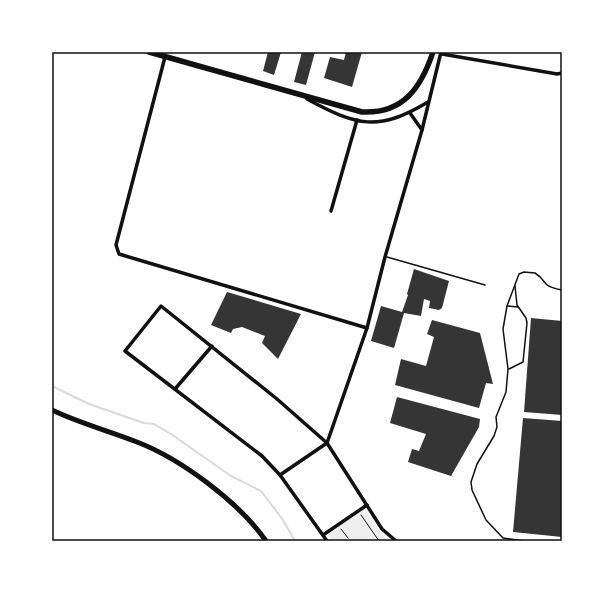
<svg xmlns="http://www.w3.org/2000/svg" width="614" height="593" viewBox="0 0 614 593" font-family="'DejaVu Sans',sans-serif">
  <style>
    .green { fill: #eee }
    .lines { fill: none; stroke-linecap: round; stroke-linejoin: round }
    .stream { stroke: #d9d9d9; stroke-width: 2 }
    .building { fill: #353535 }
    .path { stroke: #111; stroke-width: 1 }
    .service { stroke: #111; stroke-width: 1.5 }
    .minor { stroke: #111; stroke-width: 3.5 }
    .secondary { stroke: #111; stroke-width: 5 }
    .primary { stroke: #111; stroke-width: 5.5 }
    .neatline { fill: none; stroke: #111; stroke-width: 1.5 }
  </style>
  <rect width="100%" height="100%" fill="#fff"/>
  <path class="green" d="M364,509l23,32h-55l-4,-7z"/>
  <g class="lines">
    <path class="stream" d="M52,386l37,18 55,19 10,1 17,10 60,42 30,15 22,29 12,21"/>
  </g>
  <g class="building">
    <path d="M268,52h13l-7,23 -11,-4z"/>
    <path d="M302,52h13l-9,33 -12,-3z"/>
    <path d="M346,52h16l-10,35 -28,-9 6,-21 14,3z"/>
    <path d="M414,269l35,12 -7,27 -3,2 -10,-2 1,-7 -6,-2 -3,17 -17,-3 -10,35 -23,-7 10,-35 21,6 6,-17 -1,-1z"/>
    <path d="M227,292l74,22 -23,45 -16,-16 3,-7 -23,-9 -9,2 -2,4 -20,-8z"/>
    <path d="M531,318l31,3v94l-38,-3z"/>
    <path d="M432,320l48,13 13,51 -7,-1 -7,25 -84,-23 6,-26 25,7 8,-29 -7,-3z"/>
    <path d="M397,397l83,22 -1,8 -28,49 -43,-14 4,-13 7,2 7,-17 -36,-11z"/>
    <path d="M523,418l39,3v116l-49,-5z"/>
  </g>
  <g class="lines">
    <g class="path">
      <path d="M361,515l18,26"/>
      <path d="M341,529l7,9"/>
    </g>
    <g class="service">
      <path d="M387,257l98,28"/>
      <path d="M507,306l11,1"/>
      <path d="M509,369l14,-7 4,-39 -1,-5 -9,-13 -2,-19"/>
      <path d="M525,541l-22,-3 -17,-18 -14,-30 -1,-8 6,-18 17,-28 3,-9 -1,-10 10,-25 2,-23 -5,-40 4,-23 12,-32 5,-2 11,1c14,9 5,13 27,17"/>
    </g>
    <g class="minor">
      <path d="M442,54l115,20 5,-1"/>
      <path d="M165,57l-49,188 3,9 248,74"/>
      <path d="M307,99c50,27 71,33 121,3"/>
      <path d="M410,113l12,17"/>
      <path d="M331,211l26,-91"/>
      <path d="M175,389l37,-43"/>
      <path d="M280,475l47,-32 40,-115 18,-71 37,-127 19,-78"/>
      <path d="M323,535l44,-30"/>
      <path d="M327,541l-47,-66 -18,-19 -137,-105 36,-45 116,93 50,44 55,86 14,12"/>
    </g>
    <path class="secondary" d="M52,410c27,13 57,21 85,32 44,17 102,60 129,99"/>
    <path class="primary" d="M149,52l213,60c41,2 59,-24 71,-60"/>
  </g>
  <rect width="614" height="593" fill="none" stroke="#ffffff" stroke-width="106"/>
  <rect x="53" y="53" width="508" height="487" class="neatline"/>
</svg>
